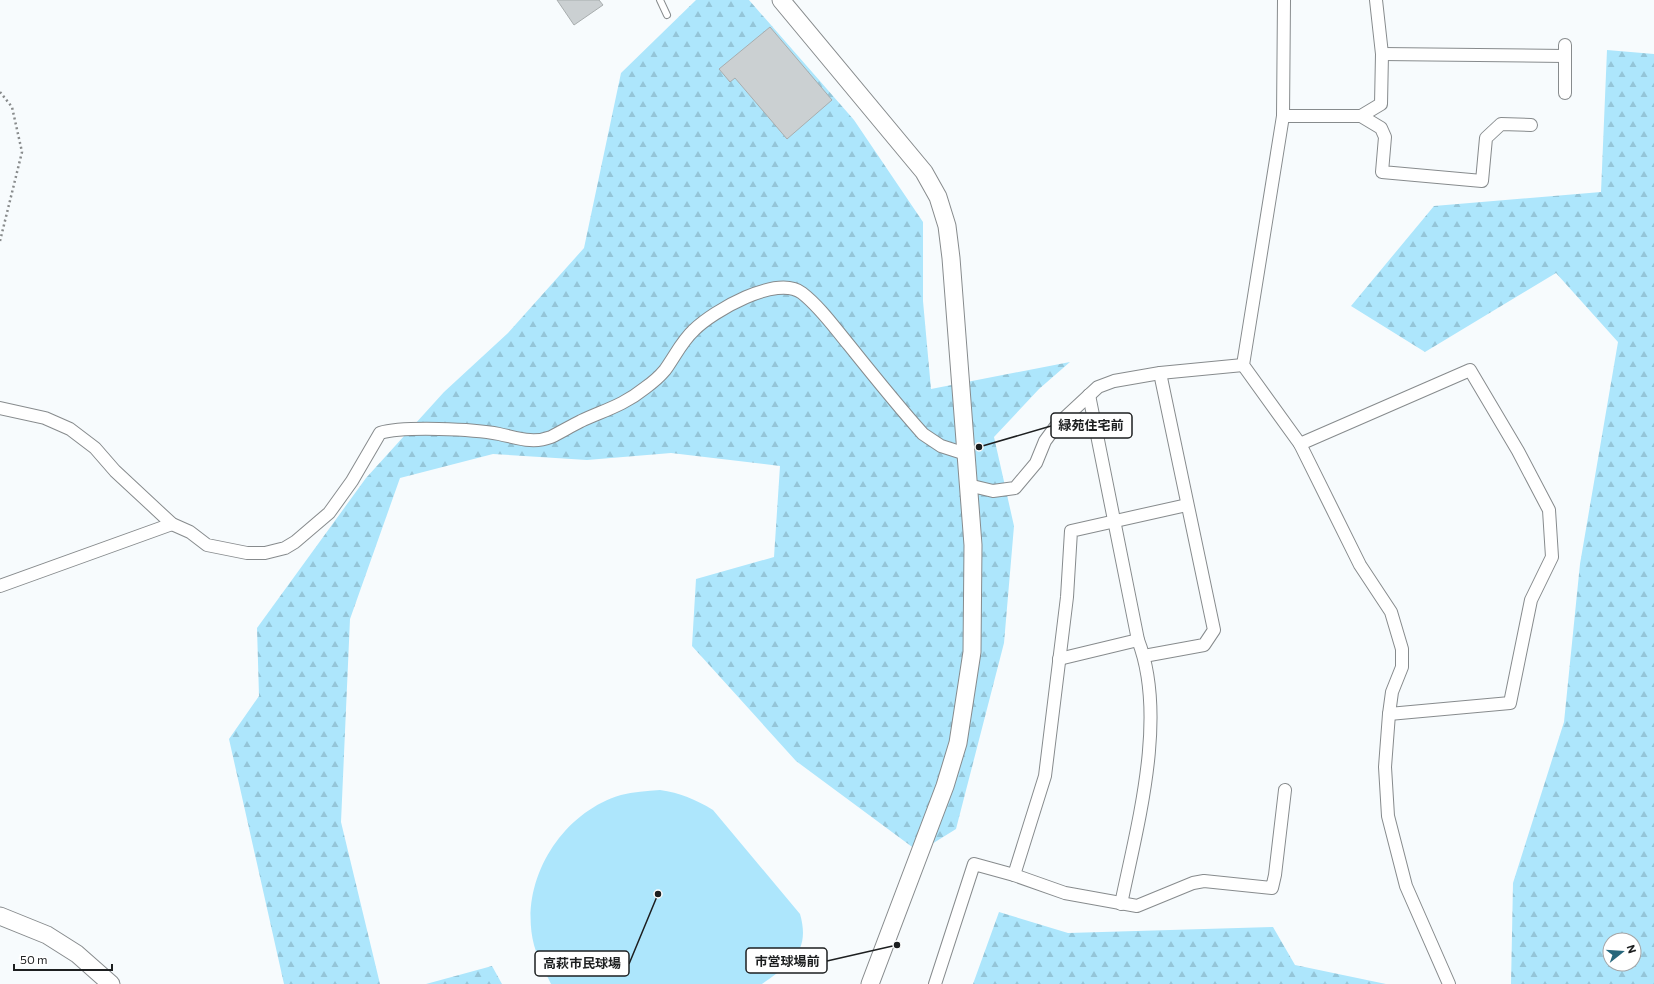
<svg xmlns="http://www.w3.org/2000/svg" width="1654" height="984" viewBox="0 0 1654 984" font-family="Commissioner,'Noto Sans JP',sans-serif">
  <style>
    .forest { fill: url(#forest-firs); fill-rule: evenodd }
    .pitch { fill: #ade6fc }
    .building { fill: #cbd0d2; stroke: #a8adae }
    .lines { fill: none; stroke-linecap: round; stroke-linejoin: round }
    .lane-casing { stroke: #878b8d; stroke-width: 8 }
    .street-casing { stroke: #878b8d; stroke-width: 14 }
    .secondary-casing { stroke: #878b8d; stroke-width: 19 }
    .path { stroke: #888b8c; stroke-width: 2.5; stroke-dasharray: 2 3; stroke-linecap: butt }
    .lane { stroke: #fff; stroke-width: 6 }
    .street { stroke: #fff; stroke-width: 12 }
    .secondary { stroke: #fff; stroke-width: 17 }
    .leader { fill: none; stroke: #1d1f20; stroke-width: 1.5 }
    .callout-dot { fill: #1d1f20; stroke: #fff; stroke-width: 1.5 }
    .callout { fill: #fff; stroke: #1d1f20; stroke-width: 1.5 }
    .callout-label { font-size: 13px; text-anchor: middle; font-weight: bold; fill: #1d1f20 }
  </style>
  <defs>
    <pattern id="forest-firs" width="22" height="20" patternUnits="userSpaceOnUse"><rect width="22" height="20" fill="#ade6fc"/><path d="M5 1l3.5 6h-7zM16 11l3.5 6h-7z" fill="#94c5d8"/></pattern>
  </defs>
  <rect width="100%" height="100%" fill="#f7fbfd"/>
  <g class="forest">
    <path d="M696,0h53l105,120 69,102v79l8,88 139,-27 -31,27 -45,48 20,89 -10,117 -48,186 -37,23 -123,-91 -104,-115 4,-67 78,-22 6,-91 -109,-13 -84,7 -94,-6 -93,24 -50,141 -9,203 39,162h-96l-55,-245 30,-43 -2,-68 109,-150 78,-86 64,-59 76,-85 37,-175z"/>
    <path d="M1607,50l47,4v930h-143l2,-101 51,-161 16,-158 38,-222 -62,-69 -131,79 -74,-46 83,-100 167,-14zM1610,940h24v24h-24z"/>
    <path d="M999,912l69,21 205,-6 22,38 91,19h-413z"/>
    <path d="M492,966l10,18h-76z"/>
  </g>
  <path class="pitch" d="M660,790c20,3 35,9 53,20l87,104c11,38 -10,50 -38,70h-211c-6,-13 -13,-25 -17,-39 -16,-62 26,-132 87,-150 12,-3 26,-4 39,-5z"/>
  <g class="building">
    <path d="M557,0h42l4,5 -29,20z"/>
    <path d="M770,27l62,73 -45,39 -52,-61 -5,4 -11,-13z"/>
  </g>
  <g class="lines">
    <g class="lane-casing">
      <path id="lane" d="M660,0l7,15"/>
    </g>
    <g class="street-casing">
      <g id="street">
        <path d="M1284,0l-1,116 -40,249 57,79 60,121 31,47 11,37v18l-10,25 -3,22 -4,53 3,49 18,70 43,98"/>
        <path d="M1382,54l183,2"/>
        <path d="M1565,93v-48"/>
        <path d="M1283,116h78l20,-12 1,-50 -6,-54"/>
        <path d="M1361,116l20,12 4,9 -3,35 100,9 4,-43 15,-14 30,1"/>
        <path d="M1089,395l49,245c30,77 -1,186 -17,264"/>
        <path d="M0,408l45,10 25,11 25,19 20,23 57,53 18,8 17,13 40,8h18l20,-5 10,-6 34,-29 23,-32 28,-48c23,-7 94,-4 119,1 19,4 34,10 52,3 10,-5 20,-11 30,-16 24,-11 43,-16 64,-33 7,-5 15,-12 20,-18 10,-14 17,-29 29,-40 19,-19 83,-56 108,-37 18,14 32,34 47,52 24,30 48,60 74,89l18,12 25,8"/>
        <path d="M1300,444l170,-74 48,81 31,59 3,47 -21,43 -21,103 -121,11"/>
        <path d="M968,485l25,6 22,-3 21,-25 9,-22 11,-15 42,-39 16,-6 46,-8 83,-8"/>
        <path d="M0,586l172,-62"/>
        <path d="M1144,656l60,-11 10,-15 -54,-257"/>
        <path d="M1059,659l79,-19"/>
        <path d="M1014,875l31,-99 22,-179 4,-66 116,-26"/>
        <path d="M935,984l39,-120 40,11 51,18 72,13 56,-23 11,-2 68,7 3,-13 10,-85"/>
      </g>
    </g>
    <g class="secondary-casing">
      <g id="secondary">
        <path d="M781,0l143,172 14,25 9,29 4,32 22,287 -1,107 -14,91 -13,43 -75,198"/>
        <path d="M0,916l47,19 30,19 34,30"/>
      </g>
    </g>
    <path class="path" d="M0,92l12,15 10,45 -22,89"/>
    <use href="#lane" class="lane"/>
    <use href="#street" class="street"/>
    <use href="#secondary" class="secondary"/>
  </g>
  <path class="leader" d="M979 447L1051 426M897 945L827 961M658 894L629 964"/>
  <g class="callout-dot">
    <circle cx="979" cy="447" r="4"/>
    <circle cx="897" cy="945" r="4"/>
    <circle cx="658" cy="894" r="4"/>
  </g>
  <g class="callout">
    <rect x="1051" y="413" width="81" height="25" rx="4"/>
    <rect x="746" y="948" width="81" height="25" rx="4"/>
    <rect x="535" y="951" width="94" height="25" rx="4"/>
  </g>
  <g class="callout-label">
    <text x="1091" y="430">緑苑住宅前</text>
    <text x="787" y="966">市営球場前</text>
    <text x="582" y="968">高萩市民球場</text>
  </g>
  <g transform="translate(1622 952) rotate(73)"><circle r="19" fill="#ffffff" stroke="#a5a5a6"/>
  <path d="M0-3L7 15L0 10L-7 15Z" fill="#26667b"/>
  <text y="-6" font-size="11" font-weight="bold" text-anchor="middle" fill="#1d1f20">N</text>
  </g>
  <path d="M14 964v6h98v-6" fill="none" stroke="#1d1f20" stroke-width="2"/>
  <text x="20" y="964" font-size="12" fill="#1d1f20" stroke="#ffffff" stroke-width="3" paint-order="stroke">50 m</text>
</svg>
